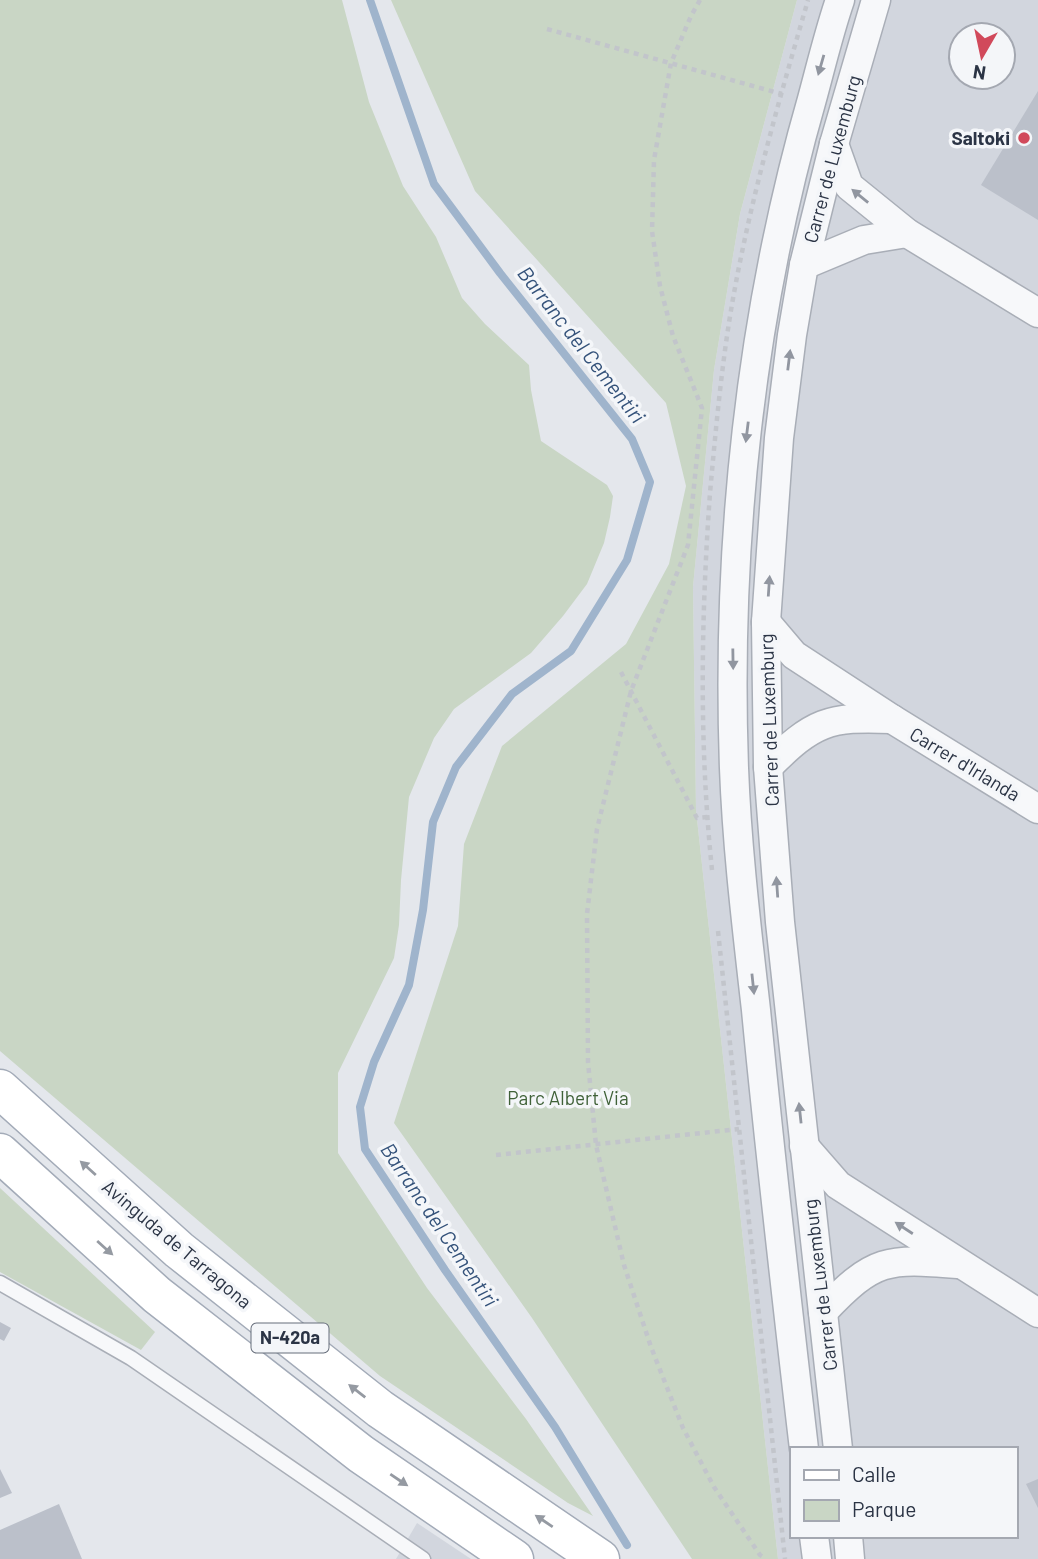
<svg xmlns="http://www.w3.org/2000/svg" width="1038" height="1559" viewBox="0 0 1038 1559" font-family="Barlow,sans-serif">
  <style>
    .built { fill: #d2d6de; fill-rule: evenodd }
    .green { fill: #c9d6c5 }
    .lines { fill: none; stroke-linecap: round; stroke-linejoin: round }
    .stream { stroke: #9fb4cc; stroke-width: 8 }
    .building { fill: #bbc0ca }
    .service-casing { stroke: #a9aeb7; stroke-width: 17 }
    .minor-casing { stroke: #a9aeb7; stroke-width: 31 }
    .primary-casing { stroke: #a3abb8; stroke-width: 41 }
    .path { stroke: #c2c5cb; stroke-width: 4.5; stroke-dasharray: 5 5; stroke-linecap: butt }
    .service { stroke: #f7f8fa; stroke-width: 14 }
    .minor { stroke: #f7f8fa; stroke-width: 28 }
    .primary { stroke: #fff; stroke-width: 38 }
    .oneway { fill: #9196a0 }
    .oneway2 { fill: #959aa2 }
    .poi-dot { fill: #d1495b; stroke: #f4f6f9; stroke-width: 2.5 }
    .labels { text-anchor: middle; stroke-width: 7; stroke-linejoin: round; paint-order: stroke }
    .shield { fill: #f4f6f9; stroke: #676e7b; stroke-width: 2 }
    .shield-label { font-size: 18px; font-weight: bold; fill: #2b3445 }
    .poi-label { font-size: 19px; font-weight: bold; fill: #2b3445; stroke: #f4f6f9; text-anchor: end }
    .street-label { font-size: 19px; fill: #2b3445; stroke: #f4f6f9 }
    .park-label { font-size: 19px; fill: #3f6138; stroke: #f4f6f9 }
    .water-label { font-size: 21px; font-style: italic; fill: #34527a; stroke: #f4f6f9 }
  </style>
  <rect width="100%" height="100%" fill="#e4e7ec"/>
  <g class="built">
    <path d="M797,0h241v1559h-260l-82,-749 -3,-223 21,-217 26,-156zM961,35h42v42h-42zM791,1449h224v87h-224z"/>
    <path d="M417,1523l54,36h-75z"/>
  </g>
  <g class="green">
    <path d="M0,0h342l27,102 34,84 33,51 26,61 23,26 44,41 2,25 10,51 66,44 6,11 -3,21 -6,26 -17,41 -24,32 -32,37 -77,56 -20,29 -25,59 -8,83 -2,45 -5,33 -56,115v80l89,135 99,131 67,97 -25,-13 -188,-127 -380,-325z"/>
    <path d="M391,0h406l-57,214 -26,156 -21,217 3,223 82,749h-86l-160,-241 -138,-195 64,-197 6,-82 38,-98 124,-102 43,-80 17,-78 -20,-83 -191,-212z"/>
    <path d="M0,1188l155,144 -14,18 -141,-78z"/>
  </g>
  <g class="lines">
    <path class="stream" d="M370,0l64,184 66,89 132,166 18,43 -23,78 -56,91 -59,43 -56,73 -23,55 -10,88 -14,75 -35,77 -14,45 5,42 80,121 110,157 72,118"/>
  </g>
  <g class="building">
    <path d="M1038,91v129l-57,-35z"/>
    <path d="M0,1322l11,6 -7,13 -4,-2z"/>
    <path d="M0,1469l12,24 -12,5z"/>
    <path d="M1038,1479v29l-12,-24z"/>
    <path d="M59,1504l23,55h-82v-29z"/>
  </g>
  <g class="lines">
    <g class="service-casing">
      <path id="service" d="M0,1283l131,75 292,201"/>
    </g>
    <g class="minor-casing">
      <g id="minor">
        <path d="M834,144l15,42 58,47 131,80"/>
        <path d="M804,265l60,-25 43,-7"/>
        <path d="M766,622l28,33 98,64 146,90"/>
        <path d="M768,767c45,-45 60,-51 124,-48"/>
        <path d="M804,1146l34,39 200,128"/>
        <path d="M823,1312c51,-54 64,-54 135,-48"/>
        <path d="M804,1449c-17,-146 -34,-293 -48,-439 -9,-80 -19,-161 -22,-242 -8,-224 16,-453 78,-669 9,-33 17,-67 28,-99"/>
        <path d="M838,1449l-58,-527 -12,-155 -2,-145 13,-184 13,-103 12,-70 30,-121 42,-144"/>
        <path d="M814,1536l3,23"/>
        <path d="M848,1536l2,23"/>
      </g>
    </g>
    <g class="primary-casing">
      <g id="primary">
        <path d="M0,1089l179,161 201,159 220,150"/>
        <path d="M0,1153l157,142 204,159 153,105"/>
      </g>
    </g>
    <g class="path">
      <path d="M700,0l-9,16 -20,47 -17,97 -2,71 8,55 13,50 29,72 -14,137 -57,146 -34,138 -10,85 1,148 8,83 28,120 27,82 32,81 31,59 46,68 6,4"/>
      <path d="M547,29l235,65"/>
      <path d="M621,672l76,146 11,-1"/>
      <path d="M712,870c-13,-126 -11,-251 -2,-377 6,-66 12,-134 24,-200 18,-99 46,-196 74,-293"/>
      <path d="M718,931l67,628"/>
      <path d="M496,1155l243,-26"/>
    </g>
    <use href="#service" class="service"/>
    <use href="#minor" class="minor"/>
    <use href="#primary" class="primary"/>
  </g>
  <defs><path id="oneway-solid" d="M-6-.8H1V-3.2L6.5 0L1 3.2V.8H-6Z" transform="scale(1.75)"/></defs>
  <g class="oneway">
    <use href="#oneway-solid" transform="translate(821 65) rotate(106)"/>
    <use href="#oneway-solid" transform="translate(860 196) rotate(-141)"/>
    <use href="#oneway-solid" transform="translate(789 360) rotate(-83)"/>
    <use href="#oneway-solid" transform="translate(747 432) rotate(97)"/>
    <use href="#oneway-solid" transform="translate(769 586) rotate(-86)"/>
    <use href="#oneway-solid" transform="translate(733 659) rotate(89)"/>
    <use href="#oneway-solid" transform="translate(777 887) rotate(-94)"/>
    <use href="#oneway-solid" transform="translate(753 984) rotate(84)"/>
    <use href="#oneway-solid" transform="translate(800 1113) rotate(-96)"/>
    <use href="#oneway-solid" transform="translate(904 1228) rotate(-147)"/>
  </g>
  <g class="oneway2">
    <use href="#oneway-solid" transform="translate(88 1168) rotate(-138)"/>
    <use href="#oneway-solid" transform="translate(105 1248) rotate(42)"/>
    <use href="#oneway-solid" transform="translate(357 1391) rotate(-142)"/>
    <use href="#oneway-solid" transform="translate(399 1480) rotate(34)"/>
    <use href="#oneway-solid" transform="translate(544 1521) rotate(-146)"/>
  </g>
  <circle class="poi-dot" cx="1024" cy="138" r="7"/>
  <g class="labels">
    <rect class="shield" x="251.5" y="1323.5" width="77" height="29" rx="5"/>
    <g class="shield-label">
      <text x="290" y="1344">N-420a</text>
    </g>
    <g class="poi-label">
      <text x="1010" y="145">Saltoki</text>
    </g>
    <g class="street-label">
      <text transform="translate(832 159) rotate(-75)" y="7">Carrer de Luxemburg</text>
      <text transform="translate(769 720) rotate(-92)" y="7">Carrer de Luxemburg</text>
      <text transform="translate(965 764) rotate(31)" y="7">Carrer d'Irlanda</text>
      <text transform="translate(177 1244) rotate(40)" y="7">Avinguda de Tarragona</text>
      <text transform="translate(820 1285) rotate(-97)" y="7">Carrer de Luxemburg</text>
    </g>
    <g class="park-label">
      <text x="568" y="1105">Parc Albert Via</text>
    </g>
    <g class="water-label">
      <text transform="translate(581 345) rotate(52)" y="7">Barranc del Cementiri</text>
      <text transform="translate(439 1225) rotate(56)" y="7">Barranc del Cementiri</text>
    </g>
  </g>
  <rect x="790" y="1447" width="228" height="91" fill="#f4f6f9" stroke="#a4a8b1" stroke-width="2"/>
  <rect x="804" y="1470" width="35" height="10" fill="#ffffff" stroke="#a4a8b1" stroke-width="2"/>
  <text x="852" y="1482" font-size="21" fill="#2b3445">Calle</text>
  <rect x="804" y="1500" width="35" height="21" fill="#c9d6c5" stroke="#a4a8b1" stroke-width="2"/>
  <text x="852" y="1517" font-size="21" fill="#2b3445">Parque</text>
  <g transform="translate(982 56) rotate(189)"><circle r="33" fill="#f4f6f9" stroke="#a4a8b1" stroke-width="2"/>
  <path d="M0-5L12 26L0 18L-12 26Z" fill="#d1495b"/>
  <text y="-10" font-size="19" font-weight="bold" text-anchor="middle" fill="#2b3445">N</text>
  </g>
</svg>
